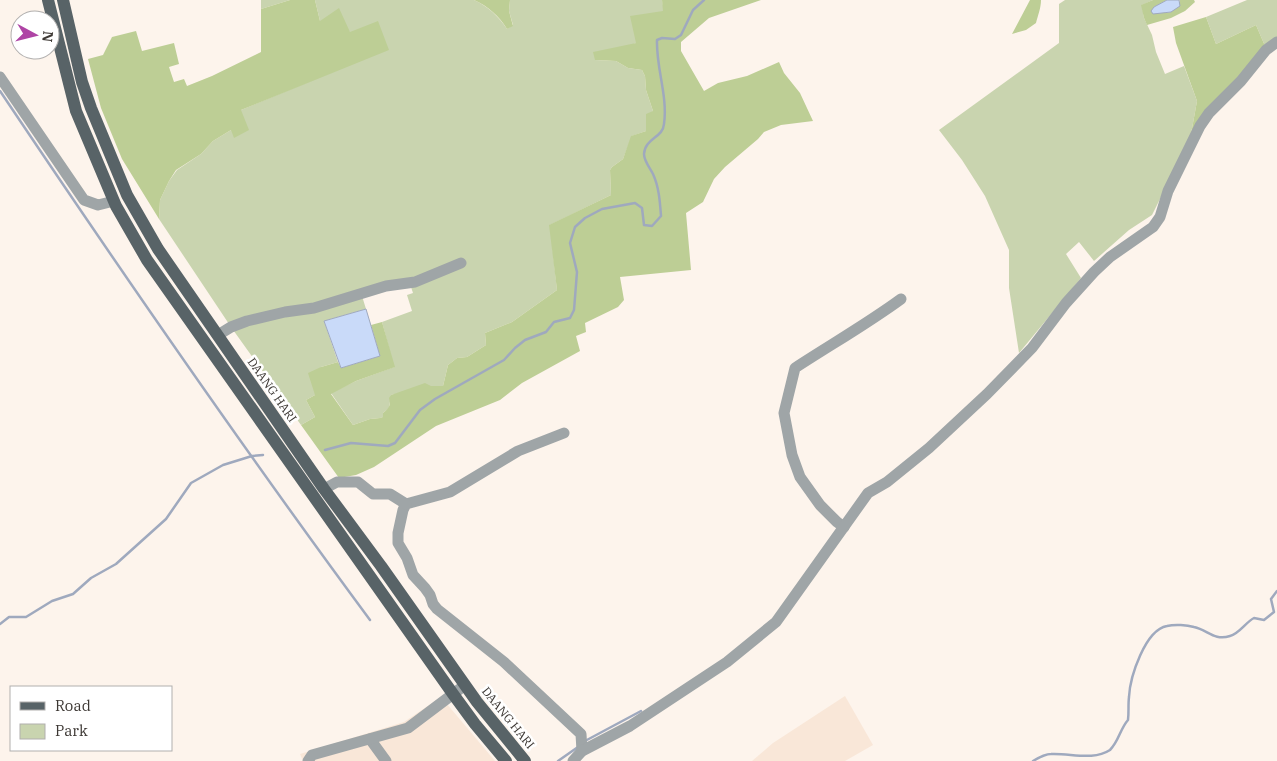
<svg xmlns="http://www.w3.org/2000/svg" width="1277" height="761" viewBox="0 0 1277 761" font-family="'IBM Plex Serif',serif">
  <style>
    .built { fill: #f9e7d8 }
    .green { fill: #c9d4af }
    .forest { fill: #bdce95 }
    .water { fill: #c9daf9; stroke: #9fa9be }
    .lines { fill: none; stroke-linecap: round; stroke-linejoin: round }
    .stream { stroke: #9fa9be; stroke-width: 2.5 }
    .minor { stroke: #9fa5a7; stroke-width: 11 }
    .major { stroke: #586367; stroke-width: 12 }
    .labels { text-anchor: middle; stroke-width: 5; stroke-linejoin: round; paint-order: stroke }
    .street-label { font-size: 12px; fill: #3d3834; stroke: #fff }
  </style>
  <rect width="100%" height="100%" fill="#fdf4ec"/>
  <g class="built">
    <path d="M845,696l28,49 -28,16h-93l21,-18z"/>
    <path d="M441,697l54,64h-192l-3,-7 104,-32z"/>
  </g>
  <g class="green">
    <path d="M261,0h29l-29,9z"/>
    <path d="M315,0h159c14,6 25,17 33,29l6,-4 -4,-14 1,-11h152l2,11 -28,32 -41,17 21,1 12,7 14,2 3,6 1,14 7,21 -7,20 -14,5 -9,23 -11,8 -2,3 1,25 -61,30 7,65 -45,32 -27,11 1,12 -19,12 -10,1 -9,7 -5,21h-12l-40,9 -2,13 -6,5 1,4 -4,1 -10,1 -17,6 -22,-32 25,-12 38,-14 -12,-45 30,-11 -5,-16 6,-2 -3,-9 -48,12 4,13 -42,12 14,41 -17,5 -6,28 -9,5 9,17 -14,8 -70,-98 -72,-108 1,-19 9,-19 8,-11 24,-16 12,-13 18,-11 10,-20 72,-30 37,-48 -30,-11z"/>
    <path d="M1065,0h88l-11,5 2,13 8,17 4,17 9,22 19,-8 13,35 -6,33 -12,27 -27,54 -23,15 -35,31 -15,-19 -13,12 15,24 -62,75 -10,-65v-38l-24,-54 -23,-36 -23,-30 120,-87v-39z"/>
    <path d="M1247,0h30v39l-12,7 -9,-21 -40,19 -10,-27z"/>
  </g>
  <g class="forest">
    <path d="M290,0h25l5,21 19,-13 11,24 28,-11 11,29 -148,60 8,20 -15,8 -3,-8 -18,11 -12,13 -25,16 -7,11 -9,19 -1,19 -37,-60 -21,-51 -13,-49 15,-4 9,-18 24,-6 6,20 32,-8 5,21 -10,3 5,15 10,-3 3,7 25,-10 49,-24v-43z"/>
    <path d="M474,0h36l-1,11 4,15 -6,3c-8,-13 -19,-23 -33,-29z"/>
    <path d="M662,0h99l-52,18 -28,24v9l23,40 14,-8 29,-7 32,-14 5,11 16,20 13,28 -32,4 -17,7 -6,7 -33,28 -11,12 -11,23 -17,11 5,57 -71,7 4,23 -6,7 -33,16 1,9 -10,4 4,15 -58,32 -22,17 -64,26 -62,41 -18,8 -17,3 -38,-53 14,-8 -9,-17 9,-5 -7,-22 13,-6 17,-5 3,6 39,-12 -9,-31 11,-3 13,45 -39,14 -25,13 22,31 17,-6 10,-1 3,-1v-4c6,-5 8,-7 6,-15l2,-3 34,-12 6,3h12l5,-21 9,-7 10,-1 19,-12 -1,-12 27,-11 45,-32 -8,-65 62,-30 -1,-25 2,-3 11,-8 8,-23 15,-5v-17l7,-3 -7,-21 -1,-14 -3,-6 -14,-2 -12,-7 -21,-1 -2,-8 43,-9 -6,-27 33,-5z"/>
    <path d="M1030,0h11c0,8 -3,15 -5,23l-10,7 -14,4z"/>
    <path d="M1153,0h14l-13,7 12,6 5,-1 9,-11 -1,-1h15l1,2 -10,9 -14,7 -24,7 -3,-7 -3,-13z"/>
    <path d="M1206,17l10,27 40,-19 9,21 -74,88 6,-33 -21,-58 -3,-16z"/>
  </g>
  <g class="water">
    <path d="M1167,0h12l1,6 -9,6 -18,2 -2,-3 3,-4z"/>
    <path d="M366,309l14,47 -39,12 -17,-47z"/>
  </g>
  <g class="lines">
    <g class="stream">
      <path d="M0,91c120,179 242,356 370,529"/>
      <path d="M325,450l26,-7 37,3 7,-3 25,-33 15,-11 69,-39 11,-12 10,-8 21,-8 8,-10 16,-4 4,-8 3,-38 -7,-29 5,-16 10,-9 17,-9 33,-6 7,5 2,17 8,1 9,-10c-1,-14 -2,-29 -8,-42 -3,-6 -9,-13 -9,-20 1,-16 19,-16 20,-30 4,-28 -8,-56 -7,-84l5,-2 13,1 6,-4 12,-25 11,-10"/>
      <path d="M0,624l9,-7h17l26,-16 21,-7 18,-16 25,-14 50,-45 25,-36 32,-18 29,-9 11,-1"/>
      <path d="M585,741l56,-30"/>
      <path d="M558,761l20,-14"/>
      <path d="M1033,761c5,-3 12,-7 18,-7 20,-1 42,7 59,-4 9,-9 10,-21 18,-30 1,-8 0,-15 1,-23 1,-20 16,-67 38,-71 8,-2 20,-1 27,1 14,3 20,14 36,9 9,-2 16,-14 24,-18l10,2 10,-8 -3,-13 6,-8"/>
    </g>
    <g class="minor">
      <path d="M0,77l84,123 14,5 16,-4"/>
      <path d="M218,335l13,-8 16,-6 38,-9 29,-4 72,-22 29,-4 46,-19"/>
      <path d="M564,433l-46,18 -68,41 -44,12 -3,6 -5,23v10l9,15 6,17 12,13 5,7 3,9 4,5 67,53 77,72 1,17"/>
      <path d="M324,489l13,-7h21l15,12h17l16,10"/>
      <path d="M844,527l-7,-5 -17,-17 -20,-28 -8,-22 -8,-42 11,-45c35,-23 72,-44 106,-69"/>
      <path d="M370,739l16,22"/>
      <path d="M308,761l4,-6 96,-27 57,-43"/>
      <path d="M573,761l9,-10 48,-25 97,-64 49,-40 92,-129 19,-11 42,-34 58,-54 45,-46 34,-45 28,-31 16,-15 43,-30 7,-10 8,-26 32,-65 9,-13 32,-32 25,-31 11,-8"/>
    </g>
    <g class="major">
      <path d="M48,0l28,111 40,95 31,54 306,434 22,30 31,37"/>
      <path d="M63,0l19,82 9,26 36,87 31,54 166,240 57,77 96,136 48,59"/>
    </g>
  </g>
  <g class="labels">
    <g class="street-label">
      <text transform="translate(272 390) rotate(55)" y="4">DAANG HARI</text>
      <text transform="translate(508 718) rotate(51)" y="4">DAANG HARI</text>
    </g>
  </g>
  <rect x="10" y="686" width="162" height="65" fill="#ffffff" stroke="#b1afae"/>
  <rect x="20" y="702" width="25" height="8" fill="#586367" stroke="#b1afae"/>
  <text x="55" y="711" font-size="15" fill="#3d3834">Road</text>
  <rect x="20" y="724" width="25" height="15" fill="#c9d4af" stroke="#b1afae"/>
  <text x="55" y="736" font-size="15" fill="#3d3834">Park</text>
  <g transform="translate(35 35) rotate(97)"><circle r="24" fill="#ffffff" stroke="#b1afae"/>
  <path d="M0-4L9 19L0 12L-9 19Z" fill="#af44a5"/>
  <text y="-8" font-size="14" font-weight="bold" text-anchor="middle" fill="#3d3834">N</text>
  </g>
</svg>
